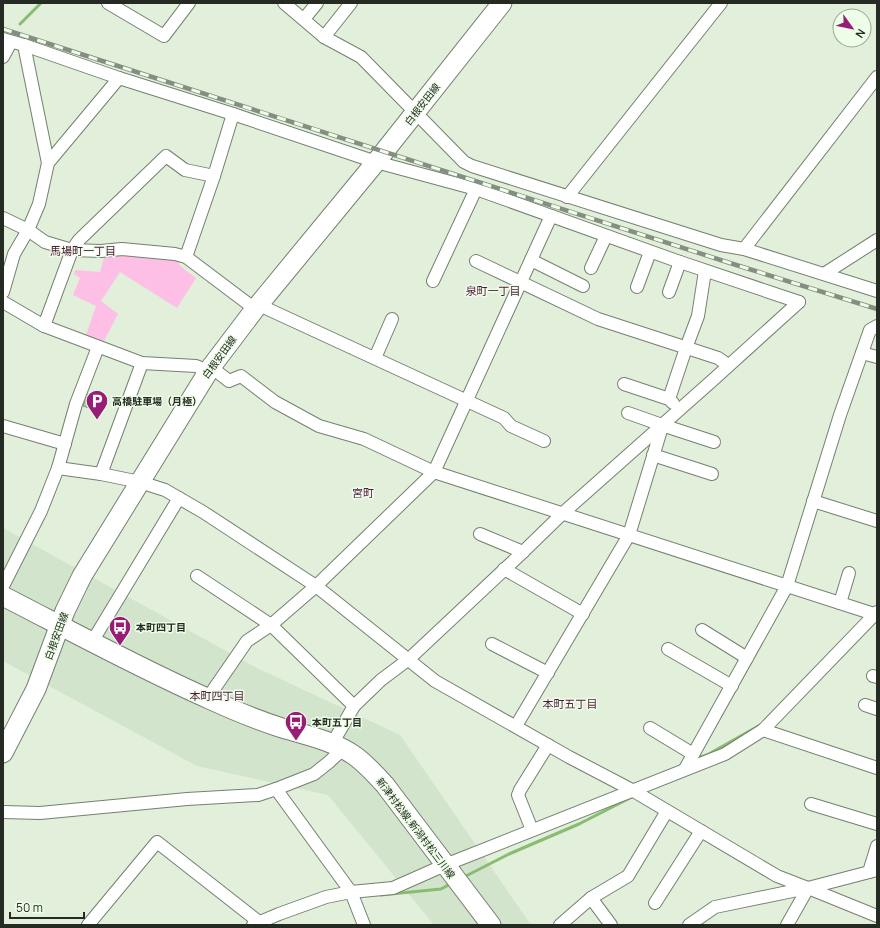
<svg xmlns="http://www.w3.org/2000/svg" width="880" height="928" viewBox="0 0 880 928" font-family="Manrope,'Noto Sans JP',sans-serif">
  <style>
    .built { fill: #d2e4cb }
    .green { fill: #febfe6 }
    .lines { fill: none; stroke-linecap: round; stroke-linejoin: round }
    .stream { stroke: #88bc70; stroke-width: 3 }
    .building { fill: #a2d68a; stroke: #899683 }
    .minor-casing { stroke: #74816f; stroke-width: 14 }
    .primary-casing { stroke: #74816f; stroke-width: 21 }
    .minor { stroke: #fff; stroke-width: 12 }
    .primary { stroke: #fff; stroke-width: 19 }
    .rail-casing { stroke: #858f81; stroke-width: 4.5 }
    .rail { stroke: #eefde8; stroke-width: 3; stroke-dasharray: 9; stroke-linecap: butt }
    .labels { text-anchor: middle; stroke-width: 3; stroke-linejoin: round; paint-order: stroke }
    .street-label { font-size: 10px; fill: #252b23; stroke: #eefde8 }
    .poi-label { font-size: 10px; font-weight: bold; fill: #252b23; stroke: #eefde8; text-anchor: start }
    .neighbourhood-label { font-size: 11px; fill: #511740; stroke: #eefde8 }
  </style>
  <rect width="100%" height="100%" fill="#e1efdb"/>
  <path class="built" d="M3,528l254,140 143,67 131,190h-97l-106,-130 -131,-29 -194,-105z"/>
  <path class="green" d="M105,254l71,4 4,8 16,12 -19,30 -57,-36 -19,29 17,13 -14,27 -18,-6 10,-29 -23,-11 7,-17 -6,-4 1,-4 25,2z"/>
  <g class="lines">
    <g class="stream">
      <path d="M20,24l21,-21"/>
      <path d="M694,759l13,-4 55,-31"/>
      <path d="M464,877l45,-23 70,-30 53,-27"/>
      <path d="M381,895l60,-6 11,-6"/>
    </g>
  </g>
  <path class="building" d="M88,394l11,3 -4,13 -12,-4z"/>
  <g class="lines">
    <g class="minor-casing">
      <g id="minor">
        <path d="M108,3l56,33 25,-33"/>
        <path d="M284,3l40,34 37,20 103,105 8,4 249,79 23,4 133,42"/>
        <path d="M304,19l13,-16"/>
        <path d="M324,37l27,-34"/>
        <path d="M3,39l21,6 95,33 114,36 143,48 100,27 204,73 119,40"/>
        <path d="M24,45l24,118"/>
        <path d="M3,57l8,-15"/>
        <path d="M567,197l154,-194"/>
        <path d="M3,218l25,12 17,12 27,8 29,1 21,-2 53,5 11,3 69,52"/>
        <path d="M744,249l133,-172"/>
        <path d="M186,257l28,-81 19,-62"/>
        <path d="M531,260l52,26"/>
        <path d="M476,261l122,58 120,39 10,7"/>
        <path d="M591,268l15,-32"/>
        <path d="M824,274l53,-34"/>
        <path d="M433,281l43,-92"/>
        <path d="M637,287l13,-35"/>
        <path d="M3,292l11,-38 14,-24 11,-26 9,-41 71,-85"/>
        <path d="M669,292l11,-30"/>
        <path d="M3,302l41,24 98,37 54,3 12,5"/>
        <path d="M259,305l245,113 7,8 33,15"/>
        <path d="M44,326l28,-76 7,-10 87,-84 19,14 29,6"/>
        <path d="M862,353l15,4"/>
        <path d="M375,358l17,-39"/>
        <path d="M211,367l18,14 12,-5 34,26 44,24 45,13 70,33 443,143"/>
        <path d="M624,384l45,15 4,4"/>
        <path d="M669,399l17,-51 12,-32 7,-45"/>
        <path d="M628,413l34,12 52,17"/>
        <path d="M3,426l62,18"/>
        <path d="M653,455l59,19"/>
        <path d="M58,468l43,6 39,8 25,8 38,22 113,74 119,95 134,76 63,33 145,86 31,12 69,28"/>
        <path d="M101,474l41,-111"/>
        <path d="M813,501l64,20"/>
        <path d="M480,534l43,18"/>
        <path d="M504,569l79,45"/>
        <path d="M197,576l74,49 83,81"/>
        <path d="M3,586l38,-75 17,-43 18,-64 22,-57"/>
        <path d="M840,603l9,-30"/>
        <path d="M702,630l45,28"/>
        <path d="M92,642l87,-144"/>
        <path d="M492,644l56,29"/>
        <path d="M668,649l64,37"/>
        <path d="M873,676l4,1"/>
        <path d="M207,699l40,-58 24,-16 45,-39 118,-114 117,-256"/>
        <path d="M865,705l12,4"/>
        <path d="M516,726l113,-191 33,-108"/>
        <path d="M650,728l43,26"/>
        <path d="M763,730l114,38"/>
        <path d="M332,744l22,-38 27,-26 28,-21 114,-107 40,-39 151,-134 85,-77"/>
        <path d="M685,769l102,-183 53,-171 30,-85 7,-4"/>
        <path d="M276,789l75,103 13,33"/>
        <path d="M811,804l66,20"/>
        <path d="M3,812l37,1 147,-14 71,-4 18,-6 38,-15 15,-12 14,-13"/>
        <path d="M532,830l-14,-35 2,-5 28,-45"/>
        <path d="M869,872l8,-26"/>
        <path d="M591,898l20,27"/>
        <path d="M655,903l46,-72"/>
        <path d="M88,925l69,-83 102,80"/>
        <path d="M253,925l26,-11 47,-17 25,-5 42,-4 52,-23 280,-111 38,-24 114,-118"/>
        <path d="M560,925l31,-27 37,-22 39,-65"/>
        <path d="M689,925l26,-18 92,-19"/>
        <path d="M787,925l21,-37 69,-18"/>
      </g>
    </g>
    <g class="primary-casing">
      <g id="primary">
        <path d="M3,596c68,35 136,72 206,103 24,11 48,21 73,29 24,7 52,13 73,28 11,8 21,19 30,29l106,140"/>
        <path d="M3,753l33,-64 29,-78 17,-35 129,-209 44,-58 121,-147 126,-159"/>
      </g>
    </g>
    <use href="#minor" class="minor"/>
    <use href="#primary" class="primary"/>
    <g class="rail-casing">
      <path id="rail" d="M3,29l730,235 144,45"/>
    </g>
    <use href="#rail" class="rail"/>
  </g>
  <defs>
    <g id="parking-pin" transform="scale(1.15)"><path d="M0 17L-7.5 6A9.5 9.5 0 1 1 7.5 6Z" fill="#971d77" stroke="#eefde8"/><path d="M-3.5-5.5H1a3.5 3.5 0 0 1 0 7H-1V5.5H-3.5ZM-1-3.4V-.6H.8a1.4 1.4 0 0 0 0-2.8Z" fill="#fff"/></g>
    <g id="bus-pin" transform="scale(1.15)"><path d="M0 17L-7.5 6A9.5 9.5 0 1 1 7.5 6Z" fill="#971d77" stroke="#eefde8"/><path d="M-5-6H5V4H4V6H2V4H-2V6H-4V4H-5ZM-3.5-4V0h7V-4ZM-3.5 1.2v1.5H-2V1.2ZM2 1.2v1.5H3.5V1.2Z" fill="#fff"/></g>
  </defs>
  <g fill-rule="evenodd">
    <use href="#parking-pin" x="97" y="401"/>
    <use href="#bus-pin" x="120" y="627"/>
    <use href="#bus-pin" x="296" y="722"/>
  </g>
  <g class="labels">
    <g class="street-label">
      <text transform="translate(422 104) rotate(-52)" y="4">白根安田線</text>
      <text transform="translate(219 357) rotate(-54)" y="4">白根安田線</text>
      <text transform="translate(56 636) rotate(-70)" y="4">白根安田線</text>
      <text transform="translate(416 828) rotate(53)" y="4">新津村松線;新潟村松三川線</text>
    </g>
    <g class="poi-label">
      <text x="112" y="405">高橋駐車場（月極）</text>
      <text x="136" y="631">本町四丁目</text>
      <text x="312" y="726">本町五丁目</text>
    </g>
    <g class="neighbourhood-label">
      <text x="83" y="255">馬場町一丁目</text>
      <text x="493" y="295">泉町一丁目</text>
      <text x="363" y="497">宮町</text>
      <text x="217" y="700">本町四丁目</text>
      <text x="570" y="708">本町五丁目</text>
    </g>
  </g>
  <rect width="880" height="928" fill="none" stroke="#252b23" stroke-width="8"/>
  <g transform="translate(852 28) rotate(123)"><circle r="19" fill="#eefde8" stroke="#9ea999"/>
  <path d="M0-3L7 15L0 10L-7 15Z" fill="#971d77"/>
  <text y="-6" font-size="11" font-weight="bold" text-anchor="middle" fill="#252b23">N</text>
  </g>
  <path d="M10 912v6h74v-6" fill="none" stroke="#252b23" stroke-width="2"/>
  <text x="16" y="912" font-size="12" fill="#252b23" stroke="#eefde8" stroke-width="3" paint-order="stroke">50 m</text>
</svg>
